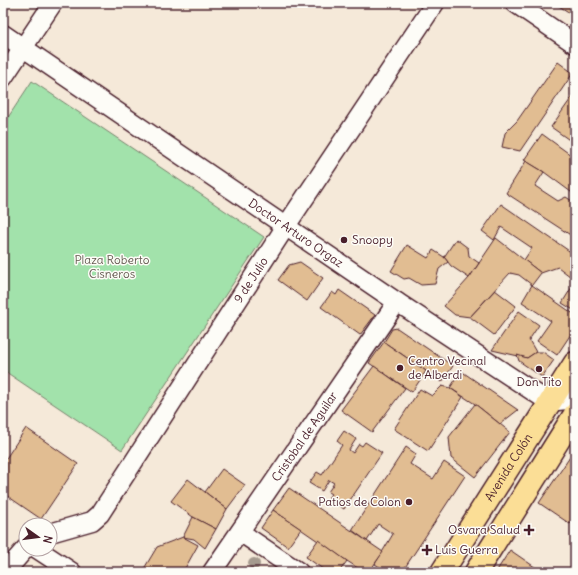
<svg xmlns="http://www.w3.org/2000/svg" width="578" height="575" viewBox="0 0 578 575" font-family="Delius,sans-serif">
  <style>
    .green { fill: #a2e2ab; stroke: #76806b }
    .building { fill: #e1bd92; stroke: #4a1f2b }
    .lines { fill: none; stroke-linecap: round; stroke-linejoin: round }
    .minor-casing { stroke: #4a1f2b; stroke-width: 21 }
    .primary-casing { stroke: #4a1f2b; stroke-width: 25 }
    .minor { stroke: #fdfcf7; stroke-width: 18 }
    .primary { stroke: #fbde96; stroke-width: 22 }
    .tree { fill: #a59a8e }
    .poi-dot { fill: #4a1f2b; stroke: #fdfcf7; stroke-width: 1.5 }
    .labels { text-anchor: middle; stroke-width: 3; stroke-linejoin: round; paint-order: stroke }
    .street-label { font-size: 12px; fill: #4a1f2b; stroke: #fdfcf7 }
    .poi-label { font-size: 12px; fill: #4a1f2b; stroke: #fdfcf7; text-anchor: start }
    .park-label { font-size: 12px; fill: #645a51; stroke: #fdfcf7 }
  </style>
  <rect width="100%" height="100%" fill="#f5e9d9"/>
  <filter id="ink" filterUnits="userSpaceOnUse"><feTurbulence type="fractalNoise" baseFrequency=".025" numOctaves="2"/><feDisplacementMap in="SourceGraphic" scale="8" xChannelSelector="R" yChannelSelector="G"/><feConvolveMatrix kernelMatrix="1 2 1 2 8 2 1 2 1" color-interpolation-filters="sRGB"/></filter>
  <g filter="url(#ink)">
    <path class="green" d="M32,81l232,156 -142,213 -119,-80v-245z"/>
    <g class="building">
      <path d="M554,3h21v13z"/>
      <path d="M558,62l15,11 -53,78 -18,-4 3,-14 12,-12z"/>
      <path d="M575,93v51l-24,-17z"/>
      <path d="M542,134l33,24v37l-31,-23 -20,-12z"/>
      <path d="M526,161l18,11 -9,14 23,15 8,-4 9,6v35l-69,-45z"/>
      <path d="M501,204l74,51v25l-17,-13 -17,6 -17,-13 8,-12 -31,-21 -7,13 -12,-9z"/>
      <path d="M496,238l45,35 -9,12 -13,-10 -9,-2 -40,44 -15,-2 -11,-9 25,-28z"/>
      <path d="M456,239l12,9 1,8 10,7 -10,15 -18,-12 -7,-9z"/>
      <path d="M407,245l21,13 5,-8 11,7 4,5 -9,7 -4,15 -14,1 -12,-7 -5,1 -13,-8z"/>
      <path d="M300,262l23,16 -16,23 -29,-21 11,-15z"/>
      <path d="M575,282v29l-13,-8z"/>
      <path d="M532,285l43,30v13l-18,27 -20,-14 14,-20 -29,-19z"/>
      <path d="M339,290l36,25 -15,20 -39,-28 11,-15 4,3z"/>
      <path d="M495,290l21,16 -22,29 -24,-18z"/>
      <path d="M519,311l20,14 -10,15 7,12 -9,6 -35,-8z"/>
      <path d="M397,328l56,38 -11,16 -58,-40 8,-13z"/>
      <path d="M384,342l42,29 -14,21 -43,-29z"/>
      <path d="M536,352h7l11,8 -12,17 -23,-16 -2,-6 10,3z"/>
      <path d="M374,366l31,22 -33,44 -31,-22z"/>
      <path d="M461,371l57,39 -18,14 -25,-20 -25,-16z"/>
      <path d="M442,386l8,2 13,9 -35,54 -34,-22 26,-40 12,7z"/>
      <path d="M475,404l35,28 -35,45 -24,-19 -2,-21z"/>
      <path d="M26,428l52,36 -37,55 -38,-26v-30z"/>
      <path d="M344,431l12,8 -7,11 4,3 6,-9 3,2 3,-4 17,11 -38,56 -16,-11 3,-4 -3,-2 6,-9 -5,-3 -7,11 -13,-8 8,-11 5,3 20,-30 -5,-4z"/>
      <path d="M406,447l10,7 -6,10 23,15 11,-17 21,14 -63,96h-15l-12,-8 18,-30 -15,-10 -11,17 -15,-11z"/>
      <path d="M570,457l5,3v57l-5,7 -31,-21z"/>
      <path d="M222,469l23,16 -18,24 -22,-17z"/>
      <path d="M188,479l39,30 -11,20 -23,-12 -22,-16z"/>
      <path d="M289,488l94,64 -14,20h-5l-17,-11 -74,-51z"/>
      <path d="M273,510l28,19 -13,18 -27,-19z"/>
      <path d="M193,517l23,12 -11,19 -11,-9 -11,-2z"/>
      <path d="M183,537l15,8 -15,27h-41l15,-25z"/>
      <path d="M318,540l29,21 -8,11h-12l-21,-15z"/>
      <path d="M510,550l32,22h-46z"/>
    </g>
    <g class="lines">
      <g class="minor-casing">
        <g id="minor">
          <path d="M515,3l60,41"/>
          <path id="s1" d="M3,34l394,268 152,100 26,-3"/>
          <path d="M3,78l50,-75"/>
          <path d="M240,532l59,40"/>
          <path id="s2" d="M50,533l42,-12 8,-7 186,-288 149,-223"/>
          <path d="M37,549l35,23"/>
          <path d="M5,572l21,-24"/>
          <path id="s3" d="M212,572l185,-270"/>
        </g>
      </g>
      <g class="primary-casing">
        <g id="primary">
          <path id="s4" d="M442,572l133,-209"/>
          <path d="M476,572l99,-158"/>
        </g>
      </g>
      <use href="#minor" class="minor"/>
      <use href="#primary" class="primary"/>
    </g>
    <circle class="tree" cx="254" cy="564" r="6"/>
  </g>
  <g class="poi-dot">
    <circle cx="344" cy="240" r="4"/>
    <circle cx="400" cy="368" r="4"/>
    <circle cx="539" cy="369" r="4"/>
    <circle cx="409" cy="502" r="4"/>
    <path d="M527 524h4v4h4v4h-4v4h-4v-4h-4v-4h4z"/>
    <path d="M425 544h4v4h4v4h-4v4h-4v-4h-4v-4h4z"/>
  </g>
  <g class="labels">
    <g class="street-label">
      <text dy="4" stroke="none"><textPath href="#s1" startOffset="354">Doctor Arturo Orgaz</textPath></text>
      <text dy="4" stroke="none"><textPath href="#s2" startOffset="333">9 de Julio</textPath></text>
      <text dy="4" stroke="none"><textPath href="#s3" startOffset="164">Cristobal de Aguilar</textPath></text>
      <text dy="4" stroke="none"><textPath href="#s4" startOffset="124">Avenida Colón</textPath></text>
    </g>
    <g class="poi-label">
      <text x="352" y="244">Snoopy</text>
      <text x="408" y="365">Centro Vecinal<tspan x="408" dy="14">de Alberdi</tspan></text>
      <text x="539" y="386" text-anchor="middle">Don Tito</text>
      <text x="401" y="506" text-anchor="end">Patios de Colon</text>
      <text x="520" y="534" text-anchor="end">Osvara Salud</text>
      <text x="435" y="554">Luis Guerra</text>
    </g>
    <g class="park-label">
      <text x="112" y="264">Plaza Roberto<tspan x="112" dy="14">Cisneros</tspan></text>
    </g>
  </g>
  <rect width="578" height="575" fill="none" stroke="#fdfcf7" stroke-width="16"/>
  <rect x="8" y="8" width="562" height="559" fill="none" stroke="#4a1f2b" stroke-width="1.5" filter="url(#ink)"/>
  <g transform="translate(38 537) rotate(104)"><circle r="19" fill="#fdfcf7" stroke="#b5a4a5"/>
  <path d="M0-3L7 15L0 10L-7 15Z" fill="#4a1f2b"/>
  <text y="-6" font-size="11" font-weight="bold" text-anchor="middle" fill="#4a1f2b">N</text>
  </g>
</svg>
